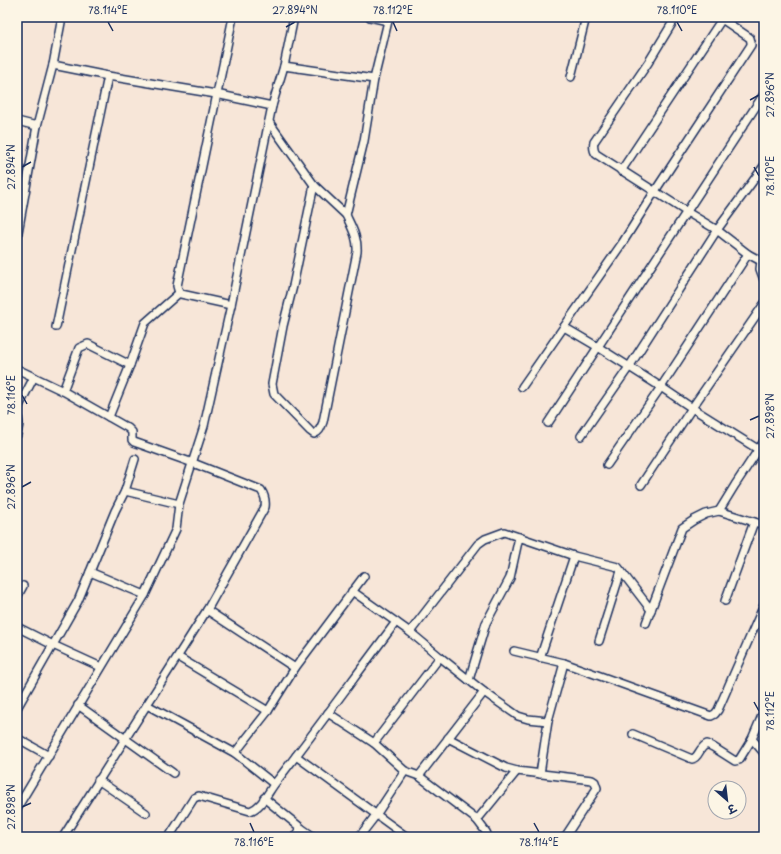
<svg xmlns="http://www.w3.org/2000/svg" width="781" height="854" viewBox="0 0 781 854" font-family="'Playpen Sans','Playpen Sans Deva',sans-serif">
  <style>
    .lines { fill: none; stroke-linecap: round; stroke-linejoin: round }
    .street-casing { stroke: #1b2f5e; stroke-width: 10 }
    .street { stroke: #fcf5e5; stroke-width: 7 }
    .ticks { fill: none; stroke: #1b2f5e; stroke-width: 1.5 }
    .neatline { fill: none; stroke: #1b2f5e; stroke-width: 1.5 }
    .ticks-label { font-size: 10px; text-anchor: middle; fill: #1b2f5e }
  </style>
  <rect width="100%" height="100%" fill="#f7e6d8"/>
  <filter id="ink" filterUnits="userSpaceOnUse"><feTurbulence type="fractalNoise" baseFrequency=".025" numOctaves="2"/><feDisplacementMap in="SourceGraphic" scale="8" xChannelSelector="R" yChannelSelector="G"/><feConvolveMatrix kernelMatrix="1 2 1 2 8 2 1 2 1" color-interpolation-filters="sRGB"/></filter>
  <g filter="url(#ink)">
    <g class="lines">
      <g class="street-casing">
        <g id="street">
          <path d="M233,17l-56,269 2,7 2,1 50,11 41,-199 12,-40 10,-49"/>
          <path d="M370,17l18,4"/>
          <path d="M676,17l-28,46 -54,79c-1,5 -1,8 2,12l91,58 30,18 31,24 13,7"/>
          <path d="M53,65l55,11 108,18 56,12"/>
          <path d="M284,66l90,13"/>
          <path d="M571,77l15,-60"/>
          <path d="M17,121l20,5"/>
          <path d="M269,122l45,63 32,30 18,-74 10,-62 15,-62"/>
          <path d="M621,171l101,-152"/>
          <path d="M314,185l-21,101 -10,40 -11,58 2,10 36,37 4,3c6,-2 7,-7 9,-12l34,-170c1,-14 -5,-24 -11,-37"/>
          <path d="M17,238l20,-112 16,-61 9,-48"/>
          <path d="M761,261l-1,8 4,11"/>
          <path d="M56,327l52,-251"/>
          <path d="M564,327l34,20 63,40 31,21 72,45"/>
          <path d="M17,369l46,22 65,37 4,4v8l2,2 59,21 68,27c4,6 5,10 4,17l-58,103 -144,227"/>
          <path d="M522,387l101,-145 32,-51 96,-146v-3l-1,-4 -31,-21"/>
          <path d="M63,391l16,-43 9,-4 42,21"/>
          <path d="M109,417l21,-52 15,-42 34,-30"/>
          <path d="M548,423l216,-329"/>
          <path d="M17,435l2,-11 -2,-14 17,-33"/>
          <path d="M581,436l48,-69 88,-137 47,-64"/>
          <path d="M607,465l54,-78 87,-133"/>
          <path d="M641,485l51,-77 72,-104"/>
          <path d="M125,491l54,13"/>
          <path d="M719,511l16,-26 29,-44"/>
          <path d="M90,572l55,23"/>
          <path d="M352,591l44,31"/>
          <path d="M17,597l6,-11"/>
          <path d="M725,601l29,-79"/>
          <path d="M207,610l88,58"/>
          <path d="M646,623l36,-95 12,-8 12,-6 13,-3 45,14"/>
          <path d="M17,627l36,18 48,22"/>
          <path d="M410,632l68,-88 7,-5 19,-7 70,24 44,11 33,43"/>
          <path d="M599,641l22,-70"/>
          <path d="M514,651l50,12 147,53 4,-2 3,-4 46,-105"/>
          <path d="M178,657l90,54"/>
          <path d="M540,658l34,-102"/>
          <path d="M469,680l17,-57 24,-45 9,-41"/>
          <path d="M78,705l95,68"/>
          <path d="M147,705l88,48 39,31"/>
          <path d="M17,708l61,-107 37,-90 10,-20 10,-32"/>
          <path d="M328,713l46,30 31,28 14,5 65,-84"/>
          <path d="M633,734l59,25c8,-2 6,-11 15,-15l6,3 22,14 4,-1 13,-21 12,-28"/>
          <path d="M17,738l32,18"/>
          <path d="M448,738l58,30 11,3 75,9 3,2 2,6 -32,49"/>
          <path d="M752,739l12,14"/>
          <path d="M374,743l66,-86"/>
          <path d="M235,753l33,-42 27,-43 69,-92"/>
          <path d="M296,756l111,81"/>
          <path d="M540,774l8,-53 16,-58"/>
          <path d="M419,776l58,44 9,12 1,2 -2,3"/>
          <path d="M98,780l48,33"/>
          <path d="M264,798l37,30 13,9"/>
          <path d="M17,808l128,-213 31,-66 3,-25 25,-78 27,-121"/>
          <path d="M477,820l40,-49"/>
          <path d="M169,837l25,-39 5,-2 51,15c12,-4 18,-19 26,-29 41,-53 80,-107 120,-160l14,10 30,25 44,35 34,24 10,3 20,2"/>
          <path d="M294,837l7,-9"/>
          <path d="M359,837l17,-22 29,-44"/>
        </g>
      </g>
      <use href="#street" class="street"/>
    </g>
  </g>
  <path class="ticks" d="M108,22l5,9M393,22l4,9M677,22l5,9M286,27l9,-5M750,100l9,-5M22,167l9,-5M754,167l5,9M22,395l5,9M750,420l9,-4M22,487l9,-5M754,702l5,9M22,807l9,-4M250,823l4,9M534,823l5,9"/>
  <rect width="781" height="854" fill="none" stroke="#fcf5e5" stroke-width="44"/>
  <g transform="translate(727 800) rotate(152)"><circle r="19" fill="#fcf5e5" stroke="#a2a6af"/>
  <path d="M0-3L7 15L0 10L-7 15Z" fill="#1b2f5e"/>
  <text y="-6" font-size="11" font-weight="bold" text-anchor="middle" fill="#1b2f5e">उ</text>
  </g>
  <rect x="22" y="22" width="737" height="810" class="neatline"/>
  <g class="ticks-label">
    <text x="108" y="14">78.114°E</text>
    <text x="295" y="14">27.894°N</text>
    <text x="393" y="14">78.112°E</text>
    <text x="677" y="14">78.110°E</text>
    <text transform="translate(770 95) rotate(-90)" y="4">27.896°N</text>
    <text transform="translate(11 167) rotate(-90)" y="4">27.894°N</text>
    <text transform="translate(770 176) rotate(-90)" y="4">78.110°E</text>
    <text transform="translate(11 395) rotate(-90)" y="4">78.116°E</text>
    <text transform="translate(770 416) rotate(-90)" y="4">27.898°N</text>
    <text transform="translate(11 487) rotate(-90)" y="4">27.896°N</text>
    <text transform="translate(770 711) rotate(-90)" y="4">78.112°E</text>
    <text transform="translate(11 807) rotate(-90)" y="4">27.898°N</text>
    <text x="254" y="846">78.116°E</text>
    <text x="539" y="846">78.114°E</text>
  </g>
</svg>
